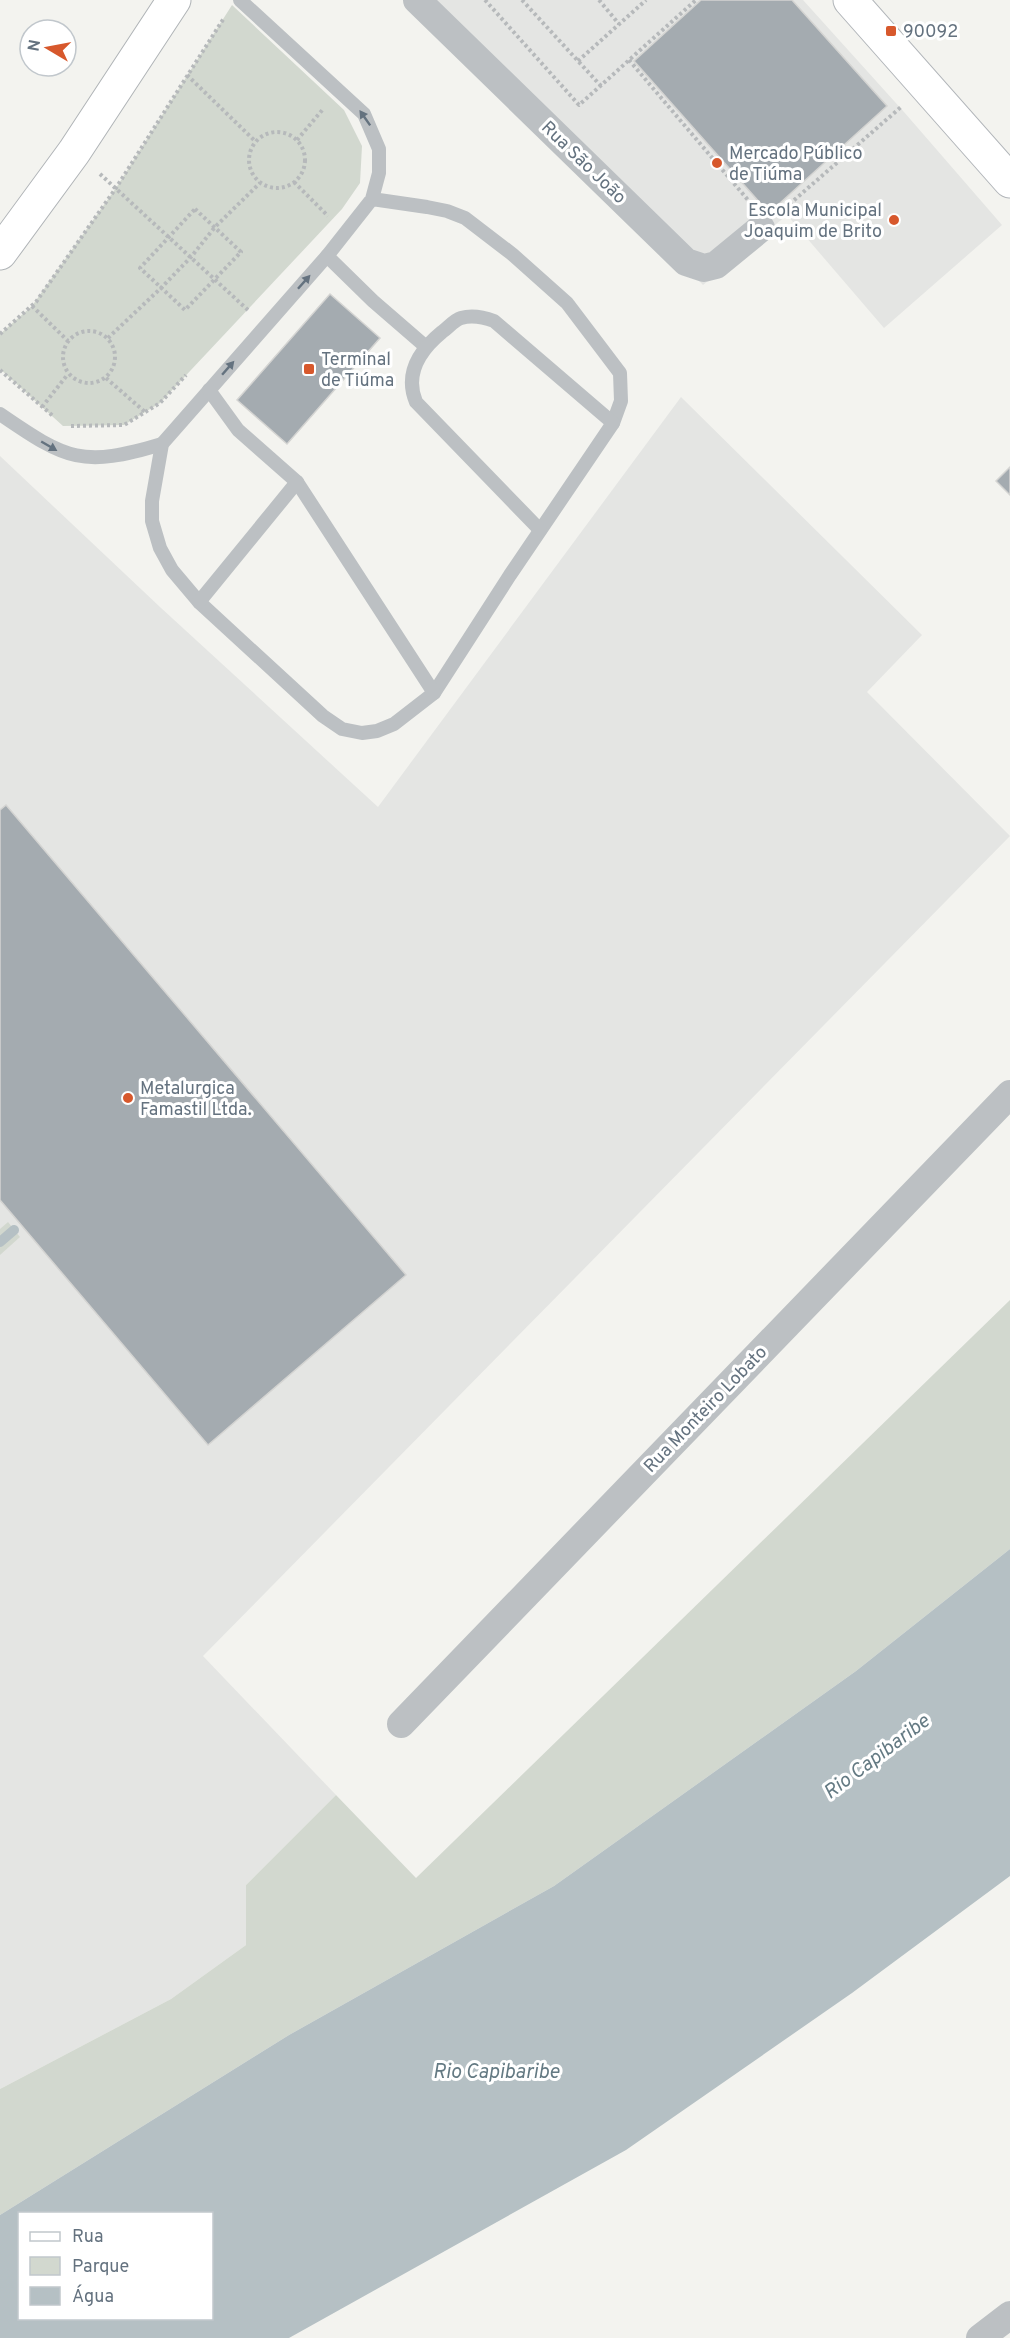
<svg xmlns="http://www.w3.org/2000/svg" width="1010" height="2338" viewBox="0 0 1010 2338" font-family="Overpass,sans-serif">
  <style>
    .built { fill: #e4e5e3 }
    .green { fill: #d2d8cf }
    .water { fill: #b5c0c4; fill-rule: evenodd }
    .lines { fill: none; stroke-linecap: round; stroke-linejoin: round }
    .stream { stroke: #b5c0c4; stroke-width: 10 }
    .building { fill: #a4abb0; stroke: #d4d4d2; stroke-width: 1.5 }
    .secondary-casing { stroke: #b1b5b9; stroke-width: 35 }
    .primary-casing { stroke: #b0b4b7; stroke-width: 35 }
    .path { stroke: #b6b9bb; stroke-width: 4; stroke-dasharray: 3 3; stroke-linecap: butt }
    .service { stroke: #bcc0c3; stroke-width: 14 }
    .minor { stroke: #bcc0c3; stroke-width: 28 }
    .secondary { stroke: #fff; stroke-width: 33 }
    .primary { stroke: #fff; stroke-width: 33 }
    .oneway { fill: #64727f }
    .poi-dot { fill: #d7582c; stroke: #fff; stroke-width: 2 }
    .labels { text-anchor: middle; stroke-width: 6; stroke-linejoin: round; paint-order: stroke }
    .poi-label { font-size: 18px; fill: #64727f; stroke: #fff; text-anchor: start }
    .street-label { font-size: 18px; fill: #64727f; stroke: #fff }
    .water-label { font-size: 20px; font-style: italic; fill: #647a83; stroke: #fff }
  </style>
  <rect width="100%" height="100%" fill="#f3f3ef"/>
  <g class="built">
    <path d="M435,0h368l101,112 98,113 -118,103 -97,-113 -84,70z"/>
    <path d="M681,397l241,238 -55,57 143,144 -807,820 133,139 -90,90v60l-75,54 -171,90v-1633l160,151 218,200z"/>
  </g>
  <g class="green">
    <path d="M232,5l112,105 18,36 -2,37 -18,26 -182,194 -36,22 -61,1 -63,-57v-35l32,-28 84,-118z"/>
    <path d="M8,1222l12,15 -20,18v-26z"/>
    <path d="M1010,1300v249l-154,122 -302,215 -265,149 -289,180v-126l171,-90 75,-54v-60l90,-90 80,83z"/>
  </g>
  <path class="water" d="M1010,1549v327l-158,117 -226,157 -337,188h-289v-123l289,-180 265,-149 302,-215zM20,2214h192v104h-192z"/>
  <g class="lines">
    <path class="stream" d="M0,1242l14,-12"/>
  </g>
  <g class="building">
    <path d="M701,0h91l95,106 -118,107 -135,-152z"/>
    <path d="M330,294l50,44 -93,106 -50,-44z"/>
    <path d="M1010,467v28l-14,-14z"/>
    <path d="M6,805l400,470 -198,170 -208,-245v-390z"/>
  </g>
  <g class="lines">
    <g class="secondary-casing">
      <path id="secondary" d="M850,0l160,181"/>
    </g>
    <g class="primary-casing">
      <path id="primary" d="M0,253l74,-101 100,-152"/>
    </g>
    <g class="path">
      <path d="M485,0l94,105 117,-105"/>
      <path d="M522,0l79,86"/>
      <path d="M599,0l20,24"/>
      <path d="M629,60l119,140"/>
      <path d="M578,61l68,-61"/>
      <path d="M187,75l68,66"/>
      <circle cx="277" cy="160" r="28"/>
      <path d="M297,140l27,-32"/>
      <path d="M100,174l149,137"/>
      <path d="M294,182l34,34"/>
      <path d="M785,208l116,-101"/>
      <path d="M195,209l46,43 -56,58 -45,-42z"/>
      <path d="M32,306l36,35"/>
      <circle cx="89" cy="357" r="26"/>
      <path d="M0,334l36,-32 80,-114 108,-170"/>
      <path d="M108,338l53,-50 30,-31 24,-30 45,-44"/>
      <path d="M0,370l53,46"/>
      <path d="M106,378l39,34"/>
      <path d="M42,407l26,-33"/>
      <path d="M71,426l53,-1 36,-22 26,-28"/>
    </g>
    <g class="service">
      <path d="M240,0l124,114 15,35v24l-7,26 -45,57 -165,188 -10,57v20l8,27 12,22 27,32 124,114 19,13 20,4 15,-2 17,-7 40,-31 76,-118 103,-152 8,-22 -1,-28 -53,-70 -55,-49 -47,-36 -18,-7 -20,-4 -55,-8"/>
      <path d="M327,256l46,45 52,45"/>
      <path d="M209,390l29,40 59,52 137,211"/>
      <path d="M0,414c67,46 82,54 162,30"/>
      <path d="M540,530l-124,-128c-12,-29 4,-52 26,-70 6,-4 12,-12 19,-14 11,-3 22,-1 33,3l119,102"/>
      <path d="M199,602l98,-120"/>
    </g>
    <g class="minor">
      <path d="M417,0l269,262 18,6 12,-3 45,-37"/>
      <path d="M401,1724l609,-630"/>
      <path d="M980,2338l30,-23"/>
    </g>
    <use href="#secondary" class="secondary"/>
    <use href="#primary" class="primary"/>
  </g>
  <defs><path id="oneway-solid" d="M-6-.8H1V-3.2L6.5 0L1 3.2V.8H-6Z" transform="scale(1.5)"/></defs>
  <g class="oneway">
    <use href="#oneway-solid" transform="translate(365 118) rotate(-125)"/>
    <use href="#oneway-solid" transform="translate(304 282) rotate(-48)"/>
    <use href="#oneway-solid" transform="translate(228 368) rotate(-49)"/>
    <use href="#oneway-solid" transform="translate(49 446) rotate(30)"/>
  </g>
  <g class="poi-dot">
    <rect x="885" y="25" width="12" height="12" rx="3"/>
    <circle cx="717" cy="163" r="6"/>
    <circle cx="894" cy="220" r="6"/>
    <rect x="303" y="363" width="12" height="12" rx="3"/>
    <circle cx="128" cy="1098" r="6"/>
  </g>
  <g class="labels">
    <g class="poi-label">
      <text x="903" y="37">90092</text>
      <text x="729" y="159">Mercado Público<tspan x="729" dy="21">de Tiúma</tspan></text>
      <text x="882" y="216" text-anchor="end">Escola Municipal<tspan x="882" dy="21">Joaquim de Brito</tspan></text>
      <text x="321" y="365">Terminal<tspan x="321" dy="21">de Tiúma</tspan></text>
      <text x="140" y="1094">Metalurgica<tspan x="140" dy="21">Famastil Ltda.</tspan></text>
    </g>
    <g class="street-label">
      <text transform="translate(584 162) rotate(44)" y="6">Rua São João</text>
      <text transform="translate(705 1409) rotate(-46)" y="6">Rua Monteiro Lobato</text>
    </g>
    <g class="water-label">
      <text transform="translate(876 1756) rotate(-37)" y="7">Rio Capibaribe</text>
      <text x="496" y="2078">Rio Capibaribe</text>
    </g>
  </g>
  <rect x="18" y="2212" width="195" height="108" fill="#ffffff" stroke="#c1c7cc" stroke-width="1.5"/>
  <rect x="30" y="2232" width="30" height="9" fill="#ffffff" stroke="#c1c7cc" stroke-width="1.5"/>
  <text x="72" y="2242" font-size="18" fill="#64727f">Rua</text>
  <rect x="30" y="2257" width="30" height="18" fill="#d2d8cf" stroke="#c1c7cc" stroke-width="1.5"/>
  <text x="72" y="2272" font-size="18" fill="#64727f">Parque</text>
  <rect x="30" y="2287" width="30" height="18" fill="#b5c0c4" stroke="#c1c7cc" stroke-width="1.5"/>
  <text x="72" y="2302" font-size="18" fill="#64727f">Água</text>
  <g transform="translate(48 48) rotate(280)"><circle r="28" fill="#ffffff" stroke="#c1c7cc" stroke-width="1.5"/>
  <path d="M0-4.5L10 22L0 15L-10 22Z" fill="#d7582c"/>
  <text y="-9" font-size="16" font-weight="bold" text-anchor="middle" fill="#64727f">N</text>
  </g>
</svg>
